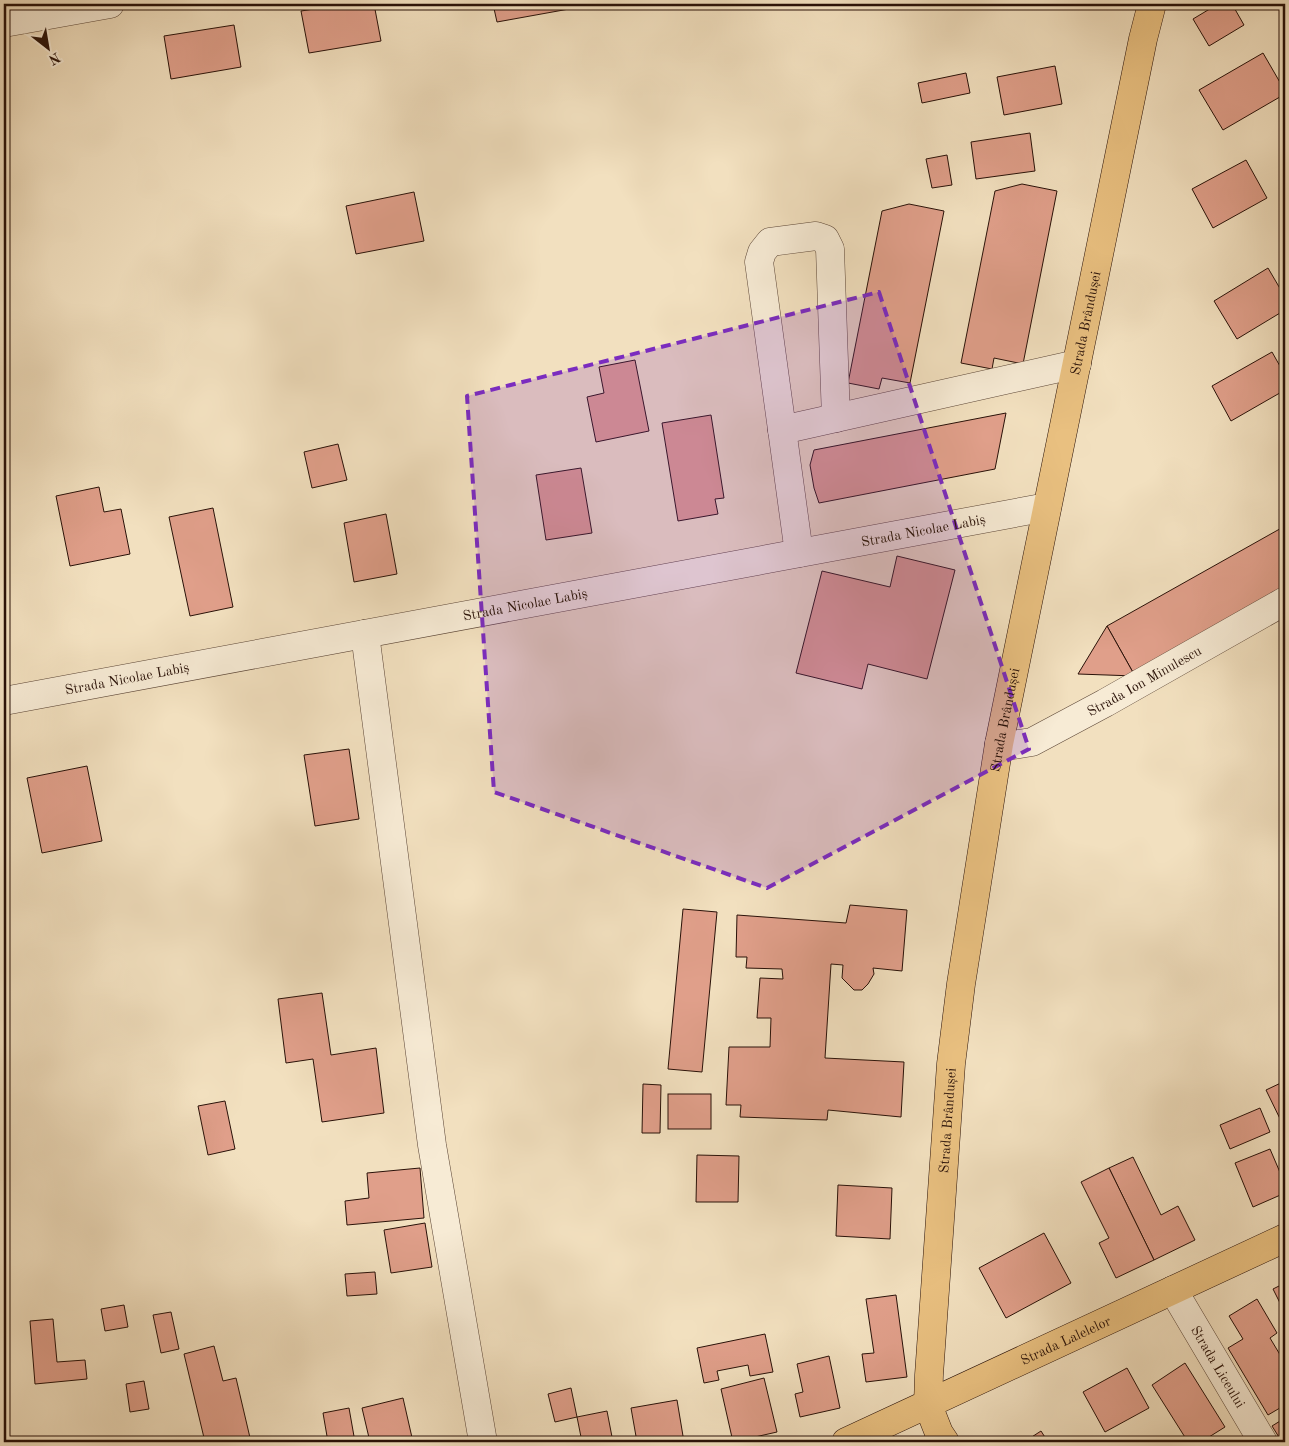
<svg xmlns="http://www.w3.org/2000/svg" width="1289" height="1446" viewBox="0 0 1289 1446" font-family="'Old Standard TT',serif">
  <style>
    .building { fill: #e09f8a; stroke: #291108 }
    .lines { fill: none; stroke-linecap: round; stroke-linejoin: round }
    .minor-casing { stroke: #5b4536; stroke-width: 29 }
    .major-casing { stroke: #291108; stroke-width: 29 }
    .minor { stroke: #f7ebd5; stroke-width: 28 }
    .major { stroke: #e9c080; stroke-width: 28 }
    .marked { fill: #7b2cbf; fill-opacity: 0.2; stroke: #7b2cbf; stroke-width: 4; stroke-dasharray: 10 6; stroke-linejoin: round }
    .labels { text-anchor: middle; stroke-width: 4; stroke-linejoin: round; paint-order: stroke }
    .street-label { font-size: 14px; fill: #291108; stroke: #f7ebd5 }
  </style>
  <rect width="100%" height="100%" fill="#f2e0bf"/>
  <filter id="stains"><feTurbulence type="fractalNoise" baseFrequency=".004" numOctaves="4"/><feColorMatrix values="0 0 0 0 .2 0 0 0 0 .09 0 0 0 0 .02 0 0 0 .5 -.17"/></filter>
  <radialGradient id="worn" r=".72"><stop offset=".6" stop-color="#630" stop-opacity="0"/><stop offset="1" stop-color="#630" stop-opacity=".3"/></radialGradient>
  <g class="building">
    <path d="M346,4h28l7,37 -72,12 -8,-42z"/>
    <path d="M493,4h76v5l-72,13z"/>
    <path d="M1218,4h14l12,21 -35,21 -16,-27z"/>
    <path d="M234,25l7,42 -70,12 -7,-43z"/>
    <path d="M1263,53l22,38v3l-62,36 -24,-40z"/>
    <path d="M1055,66l7,38 -58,11 -7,-38z"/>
    <path d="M966,73l4,20 -48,10 -4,-20z"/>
    <path d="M1030,133l5,38 -59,8 -5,-37z"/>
    <path d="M947,155l5,30 -20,3 -6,-29z"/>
    <path d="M1246,160l21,38 -54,30 -21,-39z"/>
    <path d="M1022,184l35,7 -34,173 -29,-6 -2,11 -31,-6 34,-172z"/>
    <path d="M414,192l10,49 -68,13 -10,-48z"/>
    <path d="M909,204l35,7 -34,172 -28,-5 -3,11 -31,-6 34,-172z"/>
    <path d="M1268,268l17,29v13l-48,29 -23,-38z"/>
    <path d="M1272,352l13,23v15l-54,31 -19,-35z"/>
    <path d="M635,360l14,71 -53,11 -9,-45 17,-4 -5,-26z"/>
    <path d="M1006,413l-11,56 -176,34 -5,-15 -4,-23 4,-15z"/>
    <path d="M711,415l13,83 -9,1 3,15 -40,7 -16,-98z"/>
    <path d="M338,444l9,36 -35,8 -8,-36z"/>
    <path d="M581,468l11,65 -46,7 -10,-65z"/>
    <path d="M99,487l5,25 17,-3 9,45 -60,12 -14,-70z"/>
    <path d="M213,508l20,99 -43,9 -21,-99z"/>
    <path d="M386,514l11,60 -43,8 -10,-59z"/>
    <path d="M1285,526v66l-150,84 -28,-50z"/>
    <path d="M897,556l58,14 -28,109 -59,-15 -6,25 -66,-16 26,-102 68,16z"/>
    <path d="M1107,626l28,50 -57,-2z"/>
    <path d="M349,749l10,70 -44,7 -11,-71z"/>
    <path d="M87,766l15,75 -60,12 -15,-75z"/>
    <path d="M850,905l57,5 -5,61 -29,-3 1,6 -6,10 -6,6h-8l-12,-12 1,-13 -12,-1 -6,94 79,4 -3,55 -73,-7 -1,10 -87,-3 1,-12h-15l3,-58h41l1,-29h-14l3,-40 23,1 -1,-10 -36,-1 1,-11h-11l1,-42 109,8z"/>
    <path d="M683,909l34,3 -15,160 -34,-3z"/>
    <path d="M322,993l9,62 45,-7 8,65 -62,9 -9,-63 -27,4 -8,-64z"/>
    <path d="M1285,1081v48l-19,-39z"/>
    <path d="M643,1084l18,1 -1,48h-18z"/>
    <rect x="668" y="1094" width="43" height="35"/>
    <path d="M225,1101l10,48 -27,6 -10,-49z"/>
    <path d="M1260,1108l10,24 -40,17 -10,-24z"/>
    <path d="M1270,1149l15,35v9l-32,14 -18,-44z"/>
    <path d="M697,1155l42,1 -1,46h-42z"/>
    <path d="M1133,1157l28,58 17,-9 17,34 -41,20 -45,-92z"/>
    <path d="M420,1168l4,50 -77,7 -2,-24 24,-3 -2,-25z"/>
    <path d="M1109,1168l45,92 -38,18 -17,-35 10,-5 -28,-56z"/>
    <path d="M838,1185l54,3 -2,51 -54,-3z"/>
    <path d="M425,1223l7,44 -41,6 -7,-43z"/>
    <path d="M1044,1233l27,50 -65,35 -27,-50z"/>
    <path d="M375,1272l2,22 -30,2 -2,-22z"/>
    <path d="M1285,1283v27l-1,1 -11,-22z"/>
    <path d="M896,1295l11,82 -41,5 -4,-28 12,-1 -8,-54z"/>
    <path d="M1257,1299l20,34 -7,5 15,25v42l-17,10 -40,-67 15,-9 -14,-23z"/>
    <path d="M124,1305l4,22 -23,4 -4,-22z"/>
    <path d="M171,1312l8,37 -18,4 -8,-38z"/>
    <path d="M53,1319l4,43 28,-2 2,19 -52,5 -5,-63z"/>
    <path d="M765,1334l8,38 -23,4 -2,-11 -31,6 2,9 -15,3 -7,-35z"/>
    <path d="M4,1339l3,52h-3z"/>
    <path d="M214,1346l9,35 13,-3 15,64h-46l-21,-88z"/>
    <path d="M829,1356l11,52 -40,9 -5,-23 8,-2 -6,-28z"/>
    <path d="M1185,1363l40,64 -24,15h-13l-36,-57z"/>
    <path d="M1127,1368l22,40 -44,24 -22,-40z"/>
    <path d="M764,1378l13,54 -44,10 -12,-53z"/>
    <path d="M144,1381l5,28 -19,3 -4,-28z"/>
    <path d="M571,1388l6,29 -22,5 -7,-28z"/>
    <path d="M403,1398l10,44h-43l-8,-34z"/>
    <path d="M677,1400l7,42h-47l-6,-34z"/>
    <path d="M349,1408l6,34h-27l-5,-29z"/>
    <path d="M607,1411l6,31h-31l-5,-25z"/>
    <path d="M1285,1418v24h-3l-10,-16z"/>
    <path d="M1041,1431l7,11h-24z"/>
  </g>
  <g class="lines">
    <g class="minor-casing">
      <g id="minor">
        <path d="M4,23l106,-19"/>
        <path d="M782,430l295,-66"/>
        <path d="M799,553l-40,-291 3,-10 8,-10 46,-6 9,3 5,10 6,169"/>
        <path d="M365,634l67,511 51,297"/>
        <path id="s1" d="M4,701l1043,-194"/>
        <path id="s2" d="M999,744l14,1 19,-3 73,-39 180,-102"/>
        <path id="s3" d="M1173,1290l90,152"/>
      </g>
    </g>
    <g class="major-casing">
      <g id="major">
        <path id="s4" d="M846,1442l439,-204"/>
        <path id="s5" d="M945,1442l-6,-9 -11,-28 1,-30 22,-311 10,-80 38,-240 144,-705 9,-35"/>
      </g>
    </g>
    <use href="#minor" class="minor"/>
    <use href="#major" class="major"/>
  </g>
  <path class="marked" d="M879,292l150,457 -262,139 -273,-96 -27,-396z"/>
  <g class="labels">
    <g class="street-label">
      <text dy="5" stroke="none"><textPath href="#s5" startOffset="1136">Strada Brândușei</textPath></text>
      <text dy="5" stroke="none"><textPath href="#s1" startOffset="935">Strada Nicolae Labiș</textPath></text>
      <text dy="5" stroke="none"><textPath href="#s1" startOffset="530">Strada Nicolae Labiș</textPath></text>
      <text dy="5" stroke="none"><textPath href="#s1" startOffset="125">Strada Nicolae Labiș</textPath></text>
      <text dy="5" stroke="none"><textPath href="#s2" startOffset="161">Strada Ion Minulescu</textPath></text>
      <text dy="5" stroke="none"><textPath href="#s5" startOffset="731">Strada Brândușei</textPath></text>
      <text dy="5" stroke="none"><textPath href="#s5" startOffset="326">Strada Brândușei</textPath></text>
      <text dy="5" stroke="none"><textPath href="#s4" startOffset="242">Strada Lalelelor</textPath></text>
      <text dy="5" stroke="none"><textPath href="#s3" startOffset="89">Strada Liceului</textPath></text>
    </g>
  </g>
  <rect width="1289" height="1446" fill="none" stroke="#f2e0bf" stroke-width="20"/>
  <rect x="5" y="5" width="1279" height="1436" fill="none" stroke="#291108" stroke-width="2.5"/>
  <rect x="10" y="10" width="1269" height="1426" fill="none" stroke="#291108"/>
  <g transform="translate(48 48) rotate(149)" stroke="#f7ebd5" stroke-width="4" paint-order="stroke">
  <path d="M0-4L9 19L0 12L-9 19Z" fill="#291108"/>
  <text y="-8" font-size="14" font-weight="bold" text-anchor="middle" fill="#291108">N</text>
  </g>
  <rect width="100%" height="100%" filter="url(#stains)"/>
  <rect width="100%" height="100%" fill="url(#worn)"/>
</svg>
